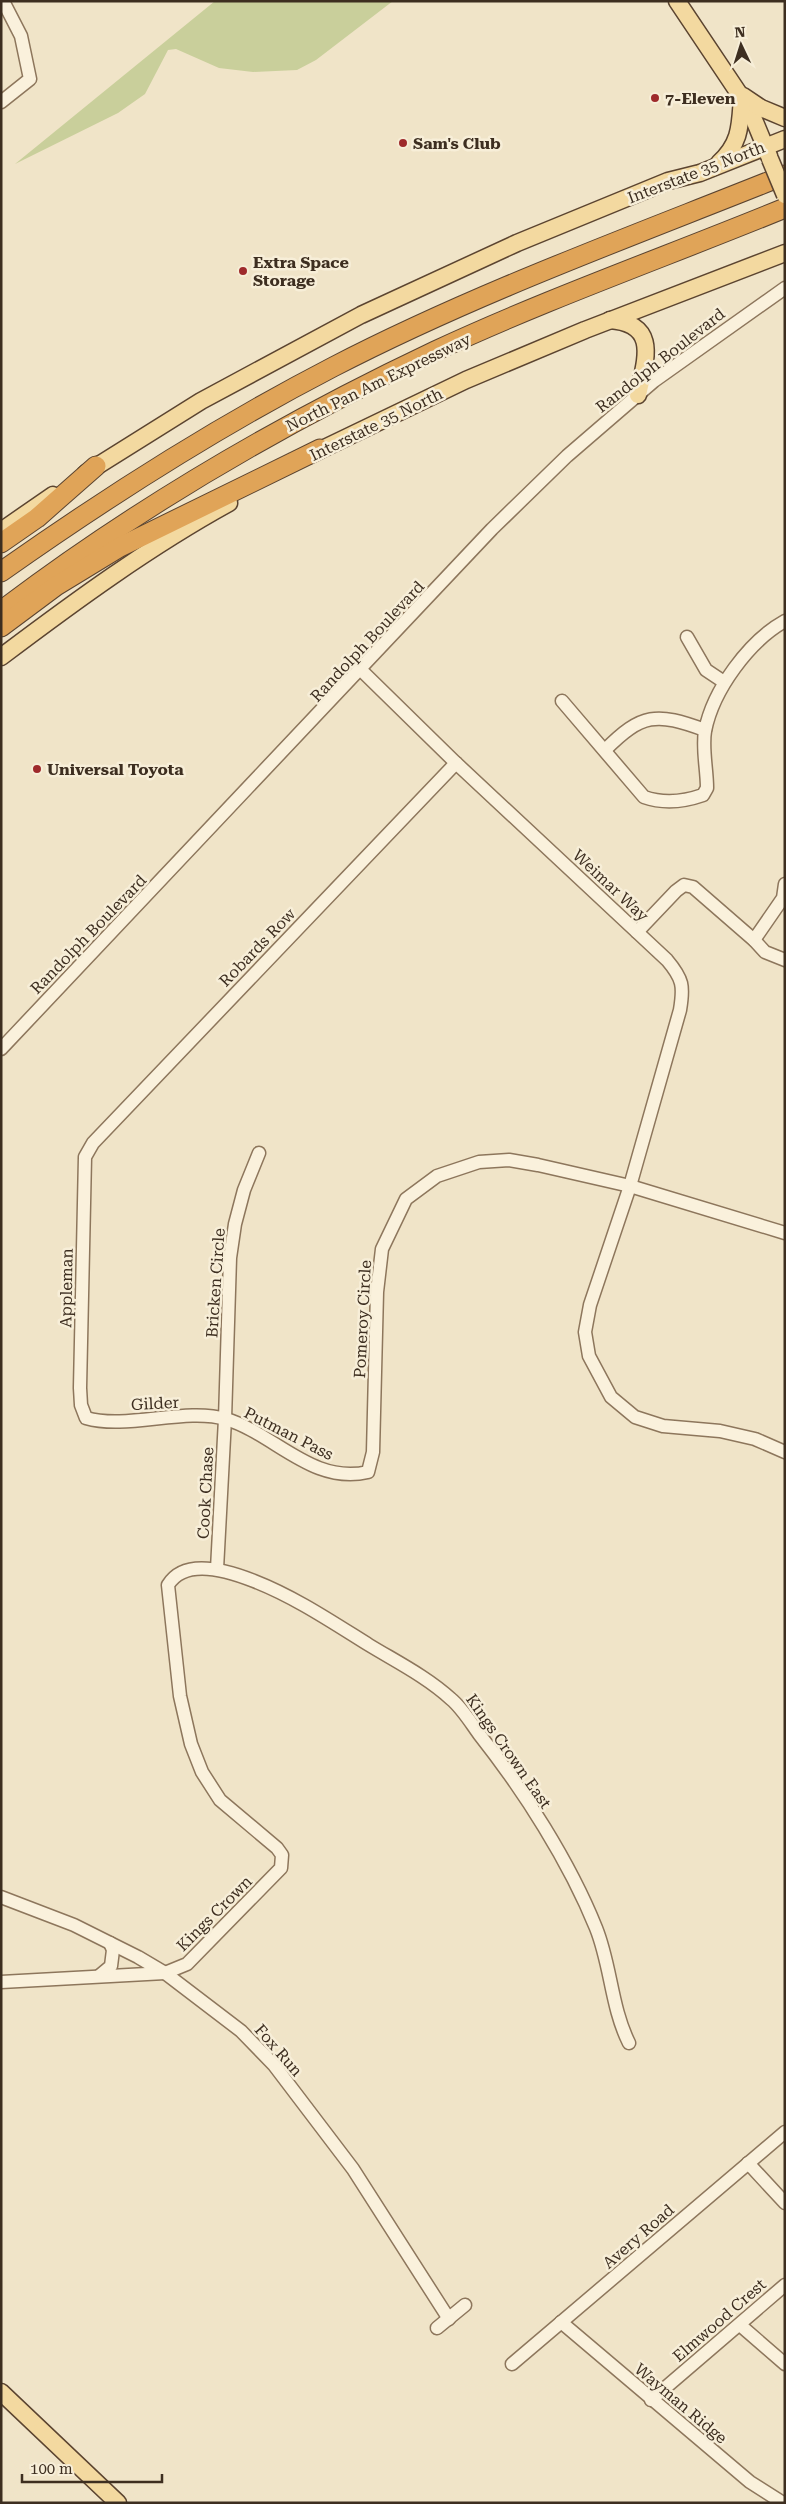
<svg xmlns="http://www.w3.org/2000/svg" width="786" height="2504" viewBox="0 0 786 2504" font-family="'Roboto Serif',serif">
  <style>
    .green { fill: #c9cf9b }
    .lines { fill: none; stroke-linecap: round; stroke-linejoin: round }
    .minor-casing { stroke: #8d765c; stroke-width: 15 }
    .major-casing { stroke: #5b4430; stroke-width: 19 }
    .highway-casing { stroke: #5b4430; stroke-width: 21 }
    .minor { stroke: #faf1dc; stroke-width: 12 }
    .major { stroke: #f3d9a0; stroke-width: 16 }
    .highway { stroke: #e0a458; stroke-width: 19 }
    .major-bridge-casing { stroke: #5b4430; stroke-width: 19; stroke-linecap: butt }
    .major-bridge { stroke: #f3d9a0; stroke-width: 16 }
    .poi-dot { fill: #9e2a2b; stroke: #f7eed8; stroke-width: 2 }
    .labels { text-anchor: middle; stroke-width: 5; stroke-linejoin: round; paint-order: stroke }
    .poi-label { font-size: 16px; font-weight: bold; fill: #3d2e20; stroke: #f7eed8; text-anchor: start }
    .street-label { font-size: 16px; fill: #3d2e20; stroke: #f7eed8 }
  </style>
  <rect width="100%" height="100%" fill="#f0e4c8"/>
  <path class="green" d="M215,1h178l-77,59 -19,10 -44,2 -34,-4 -43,-19 -8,1 -23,44 -27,19 -103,51z"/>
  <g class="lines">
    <g class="minor-casing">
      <g id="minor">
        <path d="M1,102l29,-23 -9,-43 -18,-35"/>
        <path d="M687,637l19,33 18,12"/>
        <path d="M361,670l95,93 211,197c16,19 17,26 13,50l-50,176 -40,119 -5,27 4,24 22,41 24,20 28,9 57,5 35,8 30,13"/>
        <path d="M562,701l82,96c20,7 39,5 59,-2l4,-7c0,-19 -5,-39 -2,-57 8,-41 44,-90 80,-110"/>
        <path d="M605,750c37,-37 51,-38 100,-20"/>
        <path d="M456,763l-363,380 -8,14 -5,231 1,17 5,13c41,12 99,-11 140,1 49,15 86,66 142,53l5,-20 4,-160 5,-43 24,-50 31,-23 42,-14 30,-2 29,5 92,21 155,47"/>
        <path d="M637,932l39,-41 8,-6 9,2 61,53 11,12 20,8"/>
        <path d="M754,940l29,-42 2,-14"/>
        <path d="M1,1049l491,-520 75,-73 87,-75 131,-93"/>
        <path d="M217,1569l8,-150 5,-161 5,-34 9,-34 15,-37"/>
        <path d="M1,1897l73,28 64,32 27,16 76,58 33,34 79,104 96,150"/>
        <path d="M99,1976l12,-10 2,-16 -3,-7"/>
        <path d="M1,1982l164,-9 22,-9 94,-96 1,-13 -5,-7 -57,-48 -18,-28 -11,-28 -11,-48 -12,-111c17,-28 61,-14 86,-4 41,16 78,41 115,64 28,17 58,32 82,54 11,9 20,24 28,35 45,57 90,127 117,194 15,37 15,79 33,115"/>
        <path d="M748,2163l37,40"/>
        <path d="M561,2322l189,160 33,21"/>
        <path d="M740,2325l45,39"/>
        <path d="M437,2328l28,-23"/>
        <path d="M512,2364l273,-232"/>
        <path d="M651,2400l134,-115"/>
      </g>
    </g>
    <g class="major-casing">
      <g id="major">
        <path d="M677,1l73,109 19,46"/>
        <path d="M743,96l18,12 24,10"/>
        <path d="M719,163c22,-20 21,-38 23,-66"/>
        <path d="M610,320c50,4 35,41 28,75"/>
        <path d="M310,455l156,-75 119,-50 200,-77"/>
        <path d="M86,473l115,-72 160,-86 156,-72 151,-62 32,-8 85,-34"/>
        <path d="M1,531l52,-36"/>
        <path d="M1,657c73,-55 148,-110 228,-154"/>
        <path d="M1,2392l117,111"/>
      </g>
    </g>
    <g class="highway-casing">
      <g id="highway">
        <path d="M1,543l36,-25 59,-52"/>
        <path d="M1,572c106,-75 216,-145 332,-205 145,-75 300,-131 452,-192"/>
        <path d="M1,611c134,-102 282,-188 434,-260 114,-53 233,-95 350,-143"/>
        <path d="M1,627l55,-41 64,-39 200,-98"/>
      </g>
    </g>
    <use href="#minor" class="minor"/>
    <use href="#major" class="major"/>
    <use href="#highway" class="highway"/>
    <g class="major-bridge-casing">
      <path id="major-bridge" d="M770,159l15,36"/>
    </g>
    <use href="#major-bridge" class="major-bridge"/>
  </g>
  <g class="poi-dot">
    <circle cx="655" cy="98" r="5"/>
    <circle cx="403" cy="143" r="5"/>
    <circle cx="243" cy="271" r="5"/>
    <circle cx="37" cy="769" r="5"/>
  </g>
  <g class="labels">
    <g class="poi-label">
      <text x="665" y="104">7-Eleven</text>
      <text x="413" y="149">Sam's Club</text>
      <text x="253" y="268">Extra Space<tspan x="253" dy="18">Storage</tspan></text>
      <text x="47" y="775">Universal Toyota</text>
    </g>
    <g class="street-label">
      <text transform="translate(696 172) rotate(-21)" y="6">Interstate 35 North</text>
      <text transform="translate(660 360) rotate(-38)" y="6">Randolph Boulevard</text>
      <text transform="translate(378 382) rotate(-26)" y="6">North Pan Am Expressway</text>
      <text transform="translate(376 424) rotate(-26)" y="6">Interstate 35 North</text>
      <text transform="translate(367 641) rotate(-47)" y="6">Randolph Boulevard</text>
      <text transform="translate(611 885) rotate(43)" y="6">Weimar Way</text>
      <text transform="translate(88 934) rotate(-46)" y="6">Randolph Boulevard</text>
      <text transform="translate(257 947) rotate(-46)" y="6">Robards Row</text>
      <text transform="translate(215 1283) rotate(-86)" y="6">Bricken Circle</text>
      <text transform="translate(66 1288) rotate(-89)" y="6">Appleman</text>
      <text transform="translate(362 1319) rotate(-87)" y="6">Pomeroy Circle</text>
      <text transform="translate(155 1403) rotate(-3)" y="6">Gilder</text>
      <text transform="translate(289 1433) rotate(27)" y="6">Putman Pass</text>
      <text transform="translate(205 1493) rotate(-87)" y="6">Cook Chase</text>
      <text transform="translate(509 1751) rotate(55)" y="6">Kings Crown East</text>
      <text transform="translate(214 1913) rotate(-45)" y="6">Kings Crown</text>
      <text transform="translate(279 2050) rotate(49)" y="6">Fox Run</text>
      <text transform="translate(638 2236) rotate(-41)" y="6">Avery Road</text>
      <text transform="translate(719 2320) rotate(-41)" y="6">Elmwood Crest</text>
      <text transform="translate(681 2403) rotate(40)" y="6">Wayman Ridge</text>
    </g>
  </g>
  <rect width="786" height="2504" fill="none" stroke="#3d2e20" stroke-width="5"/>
  <g transform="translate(741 45) rotate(356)" stroke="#f7eed8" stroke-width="4" paint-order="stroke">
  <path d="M0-4L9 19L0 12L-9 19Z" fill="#3d2e20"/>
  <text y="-8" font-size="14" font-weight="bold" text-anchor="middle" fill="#3d2e20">N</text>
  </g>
  <path d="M22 2474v8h140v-8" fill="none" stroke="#3d2e20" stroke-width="2.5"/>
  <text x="30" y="2474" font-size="15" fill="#3d2e20" stroke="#f7eed8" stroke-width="4" paint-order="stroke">100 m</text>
</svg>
